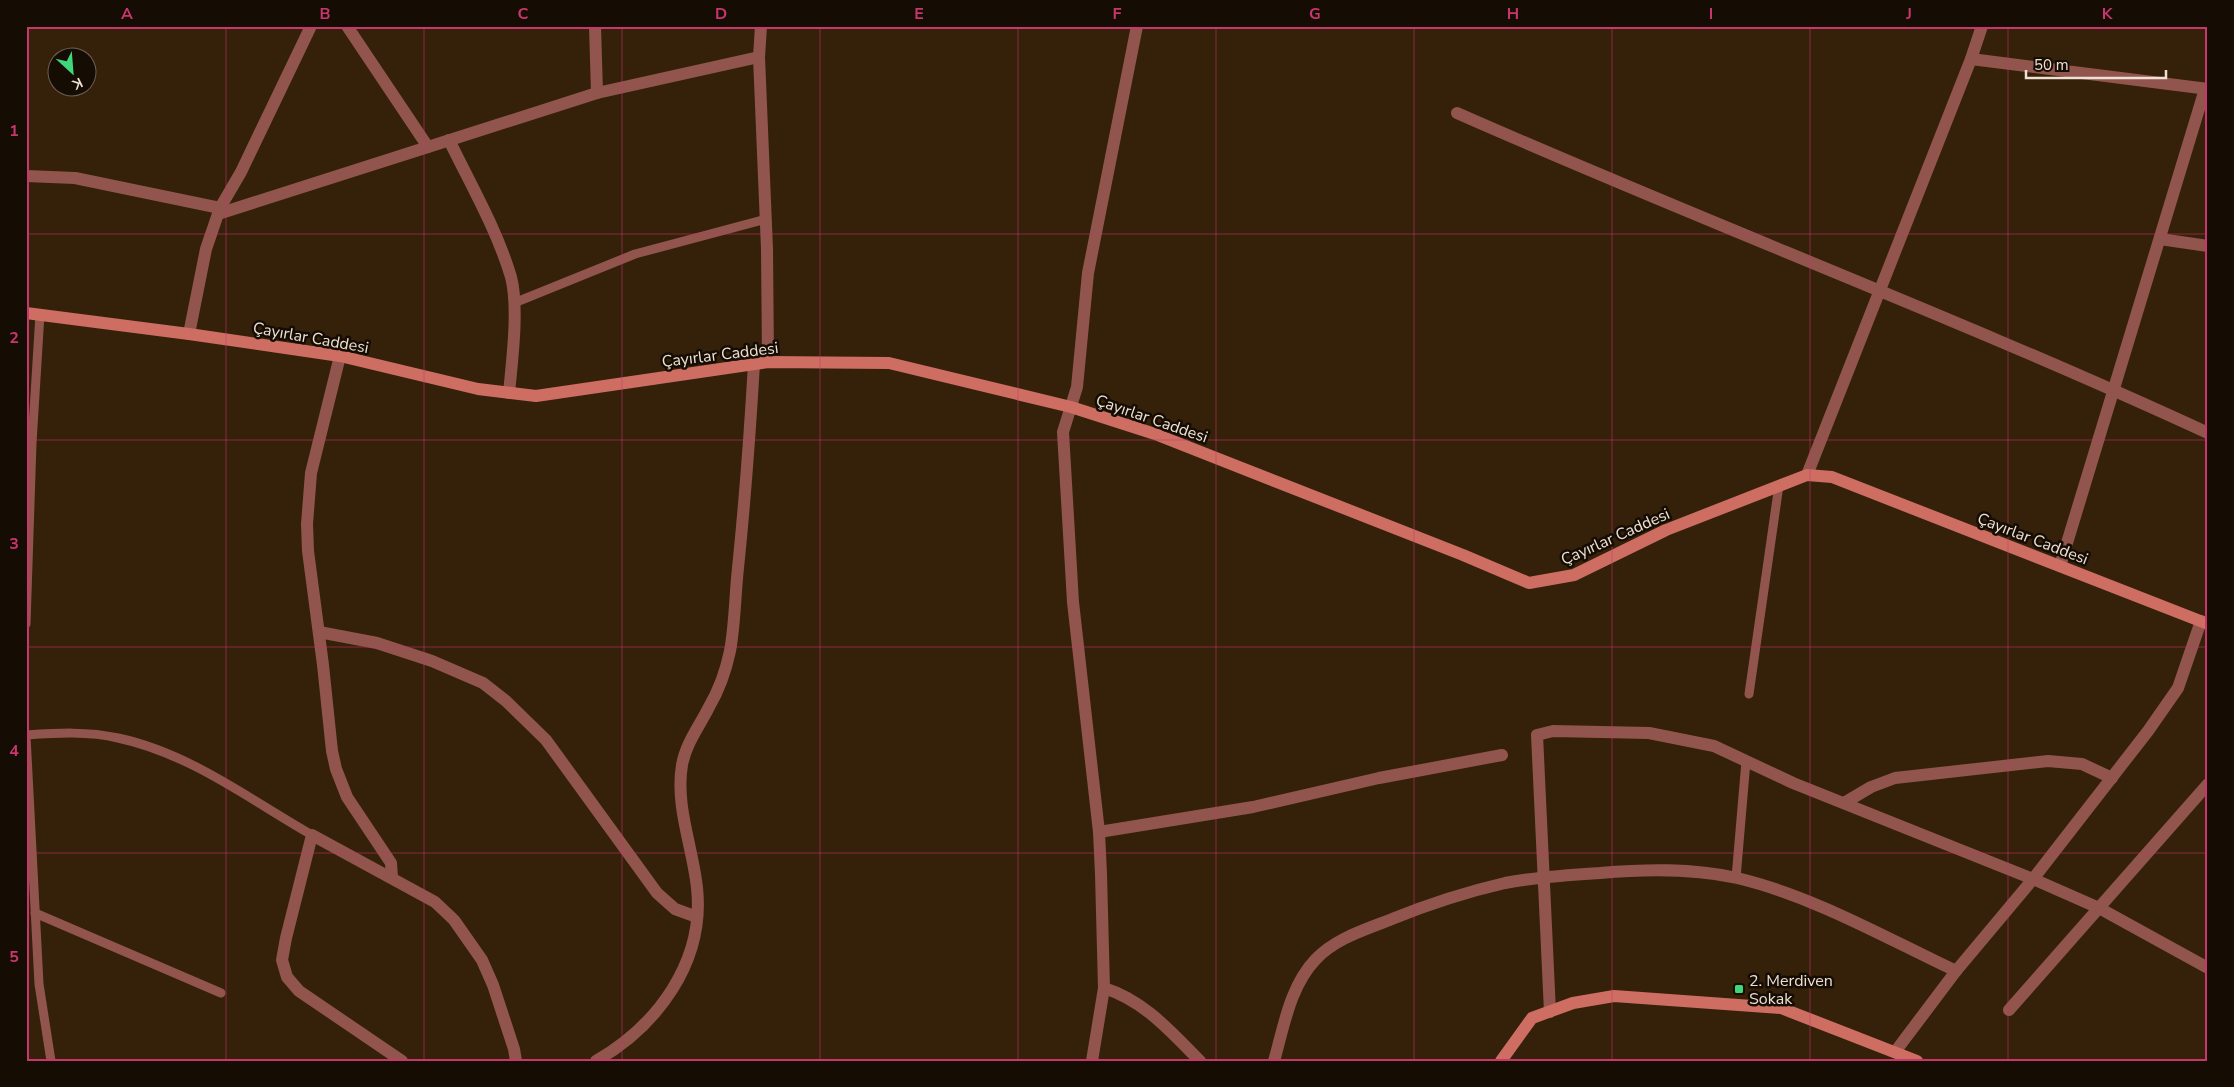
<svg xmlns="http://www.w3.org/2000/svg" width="2234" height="1087" viewBox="0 0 2234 1087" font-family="'Nunito Sans',sans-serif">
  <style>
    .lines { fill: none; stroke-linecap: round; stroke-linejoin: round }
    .lane { stroke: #91554e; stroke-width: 9 }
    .street { stroke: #91554e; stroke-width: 12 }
    .secondary { stroke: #ce6e63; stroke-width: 12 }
    .grid { fill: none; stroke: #c9366d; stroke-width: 1; stroke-opacity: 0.55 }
    .poi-dot { fill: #40d77c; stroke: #150d04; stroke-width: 2 }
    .labels { text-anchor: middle; stroke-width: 5; stroke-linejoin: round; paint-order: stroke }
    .street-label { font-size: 16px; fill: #eee0d3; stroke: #150d04 }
    .poi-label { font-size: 16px; fill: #eee0d3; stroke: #150d04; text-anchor: start }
    .neatline { fill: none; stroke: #c9366d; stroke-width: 2 }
    .grid-label { font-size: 16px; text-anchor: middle; font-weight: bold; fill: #c9366d }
  </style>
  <rect width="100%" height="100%" fill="#352109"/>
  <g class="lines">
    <g class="lane">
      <path d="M514,303l121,-49 131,-35"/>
      <path d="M26,624l6,-181 8,-129"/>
      <path d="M1749,694l30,-209"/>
      <path d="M26,735c31,-2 62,-4 92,3 71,15 131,61 194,97"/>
      <path d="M26,736l13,248 12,77"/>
      <path d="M1736,878l10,-117"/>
      <path d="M35,913l186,80"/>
    </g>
    <g class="street">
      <path d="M595,26l2,67"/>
      <path d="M761,26l-2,31 8,192 1,113"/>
      <path d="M1971,59l237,30"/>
      <path d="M1457,113c249,110 504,206 751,320"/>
      <path d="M449,140c22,45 48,90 62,137 8,31 1,84 -2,116"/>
      <path d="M428,147l169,-54 162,-36"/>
      <path d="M26,176l49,2 145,30"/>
      <path d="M218,214l210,-67 -81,-121"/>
      <path d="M2160,239l48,7"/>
      <path d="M189,334l17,-85 14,-41 21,-36 70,-146"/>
      <path d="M340,356l-29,117 -4,51 1,27 15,114 9,86 4,18 11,28 44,66 1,15"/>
      <path d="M1807,475l164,-416 11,-33"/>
      <path d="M2060,566l145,-477"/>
      <path d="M319,632l58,11 55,18 51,22 23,18 40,39 111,153 18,16 22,8"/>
      <path d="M1844,803l27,-16 24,-9 153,-17 34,3 30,14"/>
      <path d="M1099,832l154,-25 126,-29 123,-23"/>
      <path d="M1104,988c41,13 67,44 96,73"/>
      <path d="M2009,1010l199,-226"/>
      <path d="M1550,1012l-13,-277 16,-4 96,2 65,13 79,37 240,96 66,29 109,60"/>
      <path d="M1895,1052l61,-81 77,-92 115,-148 30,-43 23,-67"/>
      <path d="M402,1061l-103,-70 -12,-14 -5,-17 4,-22 26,-103 123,67 19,18 28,40 11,25 21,64 2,12"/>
      <path d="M596,1061c61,-35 109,-99 101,-173 -4,-40 -22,-82 -15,-123 4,-22 17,-38 27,-58 10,-17 17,-37 21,-56 5,-27 5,-56 8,-83 7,-68 12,-136 16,-204"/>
      <path d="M1092,1061l12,-73 -3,-114 -2,-42 -26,-230 -10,-170 14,-45 11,-114 49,-247"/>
      <path d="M1274,1061c10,-35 16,-75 42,-102 20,-21 49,-29 76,-40 37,-15 74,-27 113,-36 31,-6 63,-8 95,-10 46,-4 92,-5 137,5 76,18 149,60 219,93"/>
    </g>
    <g class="secondary">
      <path d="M26,313l163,21 151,22 138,33 58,7 232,-34 121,1 182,44 84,27 308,121 66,28 45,-8 92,-45 141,-55 25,2 376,147"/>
      <path d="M1501,1061l31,-43 41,-15 41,-7 167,12 136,53"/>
    </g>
  </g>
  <path class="grid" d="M226,26v1035M424,26v1035M622,26v1035M820,26v1035M1018,26v1035M1216,26v1035M1414,26v1035M1612,26v1035M1810,26v1035M2008,26v1035M26,234h2182M26,440h2182M26,647h2182M26,853h2182"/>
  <rect class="poi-dot" x="1734" y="984" width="10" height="10" rx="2.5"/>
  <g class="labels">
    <g class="street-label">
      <text transform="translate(311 337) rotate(10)" y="6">Çayırlar Caddesi</text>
      <text transform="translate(720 354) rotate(-7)" y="6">Çayırlar Caddesi</text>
      <text transform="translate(1152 418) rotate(19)" y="6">Çayırlar Caddesi</text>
      <text transform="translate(1615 536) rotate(-24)" y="6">Çayırlar Caddesi</text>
      <text transform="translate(2033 538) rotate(21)" y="6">Çayırlar Caddesi</text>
    </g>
    <g class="poi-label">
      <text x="1749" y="986">2. Merdiven<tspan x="1749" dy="18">Sokak</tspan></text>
    </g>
  </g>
  <rect width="2234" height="1087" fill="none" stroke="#150d04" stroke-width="55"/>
  <g transform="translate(72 72) rotate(154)"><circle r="24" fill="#150d04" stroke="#6c6157"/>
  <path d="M0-4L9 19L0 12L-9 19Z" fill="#40d77c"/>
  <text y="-8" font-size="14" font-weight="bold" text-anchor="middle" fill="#eee0d3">K</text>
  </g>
  <path d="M2026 70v8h140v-8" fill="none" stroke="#eee0d3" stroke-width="2.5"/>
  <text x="2034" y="70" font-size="15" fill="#eee0d3" stroke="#150d04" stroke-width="4" paint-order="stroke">50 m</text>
  <rect x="28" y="28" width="2178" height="1032" class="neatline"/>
  <g class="grid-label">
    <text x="127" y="19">A</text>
    <text x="325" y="19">B</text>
    <text x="523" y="19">C</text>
    <text x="721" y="19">D</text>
    <text x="919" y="19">E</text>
    <text x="1117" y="19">F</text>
    <text x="1315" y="19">G</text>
    <text x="1513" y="19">H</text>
    <text x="1711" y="19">I</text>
    <text x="1909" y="19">J</text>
    <text x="2107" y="19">K</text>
    <text x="14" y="136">1</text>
    <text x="14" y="343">2</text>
    <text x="14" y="549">3</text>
    <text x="14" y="756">4</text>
    <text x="14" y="962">5</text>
  </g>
</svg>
